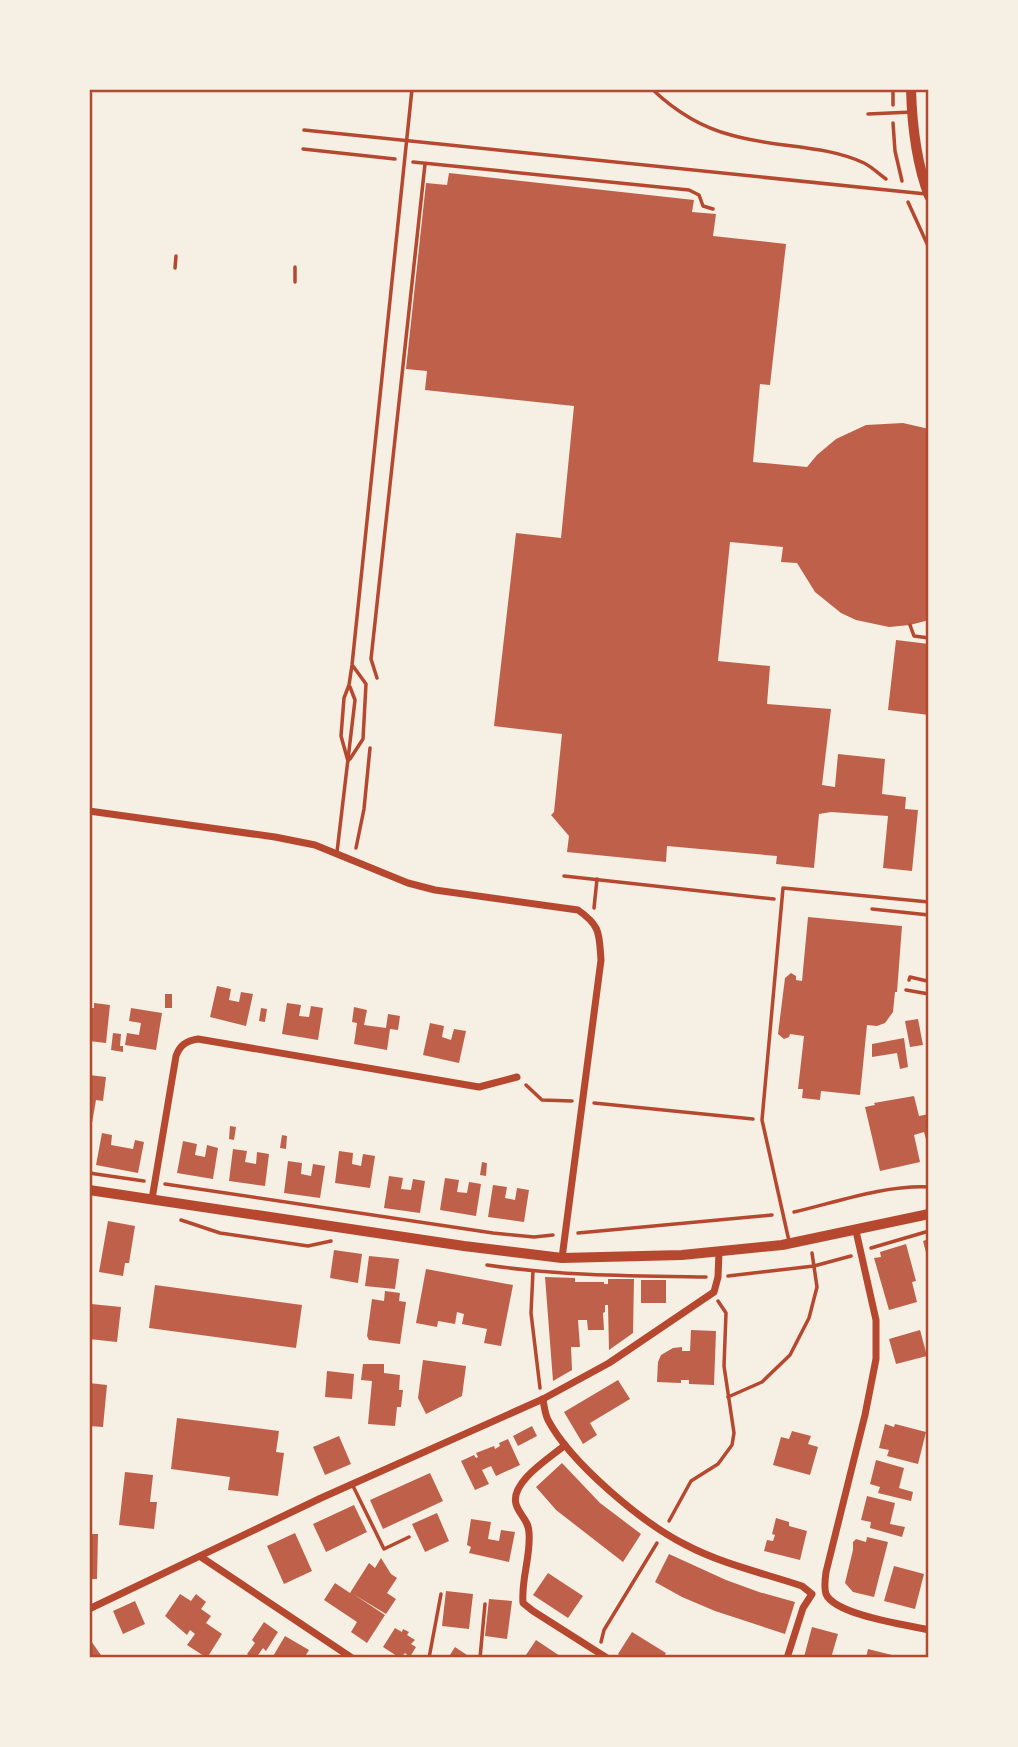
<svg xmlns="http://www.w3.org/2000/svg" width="1018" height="1747" viewBox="0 0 1018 1747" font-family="'IBM Plex Serif',serif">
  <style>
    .building { fill: #bf614a }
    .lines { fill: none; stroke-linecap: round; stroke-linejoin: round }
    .path { stroke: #b5482f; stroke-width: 3.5 }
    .service { stroke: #b5482f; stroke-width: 3.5 }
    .minor { stroke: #b5482f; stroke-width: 7 }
    .tertiary { stroke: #b5482f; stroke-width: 10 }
    .secondary { stroke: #b5482f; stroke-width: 10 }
    .neatline { fill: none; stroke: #b5482f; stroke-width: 2.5 }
  </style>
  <rect width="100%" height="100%" fill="#f6efe4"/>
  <g class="building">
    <path d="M449,173l245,27 -2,12 24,2 -3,22 73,8 -16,141 -10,-1 -7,78 54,5 10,-12 19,-16 30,-14 37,-2 26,6v191l-19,5 -21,2 -33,-7 -15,-7 -26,-21 -18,-29 -16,-1 2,-15 -53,-5 -12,119 52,5 -3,38 64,5 -9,76 13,2 3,-33 47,5 -3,35 24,3 -1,12 13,1 -6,61 -29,-3 5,-52 -57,-4 -12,2 -5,54 -38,-4 1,-8 -110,-10 -1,16 -99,-10 2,-16 -18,-21 3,-3 8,-78 -68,-8 22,-193 45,5 13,-132 -149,-16 2,-19 -21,-2 20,-186 21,2z"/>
    <path d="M896,640l33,4v71l-41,-5z"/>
    <path d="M808,917l94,9 -5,66h-2l-2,20 -8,11 -8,3 -10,-1 -7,70 -39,-4 -1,9 -18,-2 1,-9h-5l6,-53 -14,-2 -1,3 -5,2 -6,-5 7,-56 6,-5 5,3v4l6,1z"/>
    <path d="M217,986l14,3 -2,11 10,2 2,-10 12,2 -7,32 -36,-9z"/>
    <rect x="165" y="994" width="7" height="14"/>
    <path d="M94,1003l16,2 -4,38 -17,-2v-33h5z"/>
    <path d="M287,1003l14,2 -2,11 10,1 2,-11 12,2 -5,32 -36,-6z"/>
    <path d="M354,1007l13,3 -3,15 22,3 2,-14 12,2 -2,14 -8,-1 -3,21 -33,-6 3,-21 -5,-1z"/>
    <path d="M131,1008l31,5 -6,37 -31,-5 2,-12 12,2 2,-12 -12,-2z"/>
    <path d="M261,1008l6,1 -2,13 -6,-1z"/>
    <path d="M918,1019l5,26 -13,2 -5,-26z"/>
    <path d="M430,1023l14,3 -2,11 9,3 3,-11 12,2 -7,32 -36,-8z"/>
    <path d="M113,1033l8,1 -1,12h3v6l-12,-2z"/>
    <path d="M904,1038l4,29 -8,2 -3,-16 -25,4v-13z"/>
    <path d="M89,1075l17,2 -3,24 -7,-1 -5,29z"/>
    <path d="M914,1096l5,20 10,-2v36l-5,-18 -10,3 6,27 -40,9 -15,-64 10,-2 -1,-2z"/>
    <path d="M230,1126l6,1 -2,13 -5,-1z"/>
    <path d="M102,1133l10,2 -1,10 22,4 2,-9 9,2 -6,31 -42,-8z"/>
    <path d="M282,1135l5,1 -1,13 -6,-1z"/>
    <path d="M183,1141l14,3 -2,11 10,2 2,-12 11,3 -5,31 -36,-6z"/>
    <path d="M233,1149l14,2 -2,11 11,2 1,-12 12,2 -4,32 -36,-5z"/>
    <path d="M339,1151l14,2 -1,11 9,2 2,-12 12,2 -5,32 -35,-5z"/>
    <path d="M288,1161l14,2 -1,11 10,2 2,-12 12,2 -5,32 -36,-5z"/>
    <path d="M482,1162l5,1 -1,13 -6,-1z"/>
    <path d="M389,1176l14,2 -2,11 10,1 2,-11 12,2 -5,32 -36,-5z"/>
    <path d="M445,1178l14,2 -2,12 10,1 2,-11 12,2 -5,32 -36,-6z"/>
    <path d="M493,1185l14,2 -2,11 10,2 2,-12 12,2 -5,32 -36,-5z"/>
    <path d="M108,1221l27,5 -6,37h-4l-2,13 -24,-4z"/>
    <path d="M929,1239v21h-1l-5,-19z"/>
    <path d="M906,1244l10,37 -4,1 5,20 -28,8 -15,-52 7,-1 -1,-5z"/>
    <path d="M334,1250l28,4 -4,29 -28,-5z"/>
    <path d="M369,1256l30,3 -4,30 -30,-3z"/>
    <path d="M426,1269l87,16 -12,61 -17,-3 3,-14 -25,-5 2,-10 -7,-2 -2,12 -17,-3 -1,6 -21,-4z"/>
    <path d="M545,1277l30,1v4h29v2h4v-5h26l-1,54 -24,17 -1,-45h-3v7l-2,1 1,17h-16l-1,-10h-9l2,27h-9l1,23 -19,11z"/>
    <rect x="641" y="1280" width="25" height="23"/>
    <path d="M155,1285l147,20 -6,43 -147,-20z"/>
    <path d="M385,1291l15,2 -1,8 7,1 -6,42 -31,-4 -2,-4 5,-37 12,2z"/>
    <path d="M91,1304l30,3 -4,35 -28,-3z"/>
    <path d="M691,1330l25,1 -2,54 -25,-1v-4h-8v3l-24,-1 1,-20 3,-7 12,-7 9,-1v4h8z"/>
    <path d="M920,1330l7,26 -31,8 -7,-25z"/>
    <path d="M423,1360l43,6 -4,30 -36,18 -8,-16z"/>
    <path d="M363,1364h21v9l16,2 -1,15h4l-2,17h-4l-2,19 -27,-2 4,-43 -11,-1z"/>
    <path d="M327,1371l27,3 -2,25 -27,-2z"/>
    <path d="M618,1380l12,19 -40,24 7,12 -14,9 -19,-32z"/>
    <path d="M89,1383l18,2 -4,42 -14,-1z"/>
    <path d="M177,1418l102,13 -3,21 8,1 -6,43 -50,-6 2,-13 -59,-8z"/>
    <path d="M885,1424l9,3 1,-3 31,8 -8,32 -31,-8 2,-6 -10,-2z"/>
    <path d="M532,1426l5,10 -19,10 -5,-10z"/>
    <path d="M792,1431l19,5 -3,8 10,3 -8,28 -37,-10 8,-28 8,2z"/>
    <path d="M339,1436l12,28 -26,11 -12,-28z"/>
    <path d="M508,1439l12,26 -24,11 -5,-10 -9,4 7,14 -14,6 -14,-29 13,-6 2,3 2,-1 -2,-4 18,-7 1,3 5,-3 -1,-3z"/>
    <path d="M876,1460l28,8 -5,20 14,4 -2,9 -33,-8 2,-6 -10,-3z"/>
    <path d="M562,1463l38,40 41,31 -18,28 -67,-52 -20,-23z"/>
    <path d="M125,1472l28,3 -3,27h7l-3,27 -35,-4z"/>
    <path d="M430,1473l13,28 -60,28 -13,-29z"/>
    <path d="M867,1496l28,7 -5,21 15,3 -3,10 -32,-9 1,-6 -10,-2z"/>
    <path d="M354,1505l13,27 -41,20 -13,-28z"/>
    <path d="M437,1513l12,28 -24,11 -13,-28z"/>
    <path d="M776,1518l13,4v4l18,5 -7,29 -36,-9 3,-11 6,1 2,-6 -3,-1z"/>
    <path d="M471,1519l20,3 -3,17 11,2 2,-11 14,2 -6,30 -40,-9 2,-6 -4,-2z"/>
    <path d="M295,1533l17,38 -28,13 -17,-38z"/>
    <path d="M89,1534h9l-1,45h-8z"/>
    <path d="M867,1537l21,5 -14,55 -21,-5 -8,-9 8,-33v-8l3,-3 10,3z"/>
    <path d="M669,1554l57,26 33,12 36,10 -10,32 -70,-23 -33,-14 -27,-15z"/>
    <path d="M381,1558l10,16 6,4 -10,15 9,6 -10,15 -33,-20 32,21 -18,28 -16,-11 6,-10 -33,-22 11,-17 15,10 19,-30 6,5z"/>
    <path d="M894,1566l30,8 -9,35 -31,-8z"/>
    <path d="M548,1573l35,23 -15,22 -35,-23z"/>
    <path d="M446,1591l27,3 -4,35 -27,-3z"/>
    <path d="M180,1594l11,7 5,-7 10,8 -5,7 10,7 -5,7 16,11 -15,24 -20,-13 8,-11 -5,-4 -3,5 -22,-19z"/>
    <path d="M489,1599l23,2 -5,38 -22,-3z"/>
    <path d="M135,1601l10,23 -22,10 -10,-23z"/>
    <path d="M264,1622l14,10 -12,19 -3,-3 -7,10h-4l-5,-4 8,-11 -3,-3z"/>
    <path d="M812,1627l26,7 -7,24 -27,-1z"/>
    <path d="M395,1628l7,4 1,-3 6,3 -2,3 8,5 -4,4 5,3 -6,10 -5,-4 -5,5 -17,-11z"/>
    <path d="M632,1632l34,21 -3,5h-39l-6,-4z"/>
    <path d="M285,1636l24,14 -5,8h-32z"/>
    <path d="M89,1638l14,20h-14z"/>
    <path d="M536,1640l27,18h-39z"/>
    <path d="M455,1647l12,8 -2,3h-17z"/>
    <path d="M868,1649l32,8v1h-34z"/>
  </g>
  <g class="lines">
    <g class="path">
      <path d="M652,89c23,22 48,38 79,46 43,13 93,9 133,28 8,4 15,11 22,16"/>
      <path d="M893,89v16"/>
      <path d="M893,123l2,28 7,30"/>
      <path d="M303,149l92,10"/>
      <path d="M413,162l276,28 10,5 4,11 10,3"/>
      <path d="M908,202l21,46"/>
      <path d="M175,268l1,-12"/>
      <path d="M295,282v-15"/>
      <path d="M910,625l4,11 15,2"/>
      <path d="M377,678l-6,-19 54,-495"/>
      <path d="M356,848l8,-39 6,-61"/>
      <path d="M564,876l210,23"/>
      <path d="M594,908l3,-29"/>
      <path d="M872,909l57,6"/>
      <path d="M909,980l1,-3 17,4"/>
      <path d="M526,1085l16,15 30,1"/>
      <path d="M594,1103l159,16"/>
      <path d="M89,1173l55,8"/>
      <path d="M165,1184l328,49 41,4 19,-2"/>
      <path d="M794,1212c43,-10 90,-27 135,-25"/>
      <path d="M181,1220l39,13 88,13 23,-5"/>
      <path d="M578,1233l194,-18"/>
      <path d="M871,1248l58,-17"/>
      <path d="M487,1265c73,11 145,11 219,12"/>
      <path d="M533,1271l-2,42 9,75"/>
      <path d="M728,1276l86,-10 37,-10"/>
      <path d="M728,1397l34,-15 28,-27 19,-37 8,-31 -5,-34"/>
      <path d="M669,1521l22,-40 27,-17 14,-19 2,-12 -10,-67 2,-53 -8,-12"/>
      <path d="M601,1642l3,-12 53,-87"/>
    </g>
    <g class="service">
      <path d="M868,114l44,-2"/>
      <path d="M304,130l622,64"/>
      <path d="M350,759l13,-20 3,-55 -13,-18"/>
      <path d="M348,761l-7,-25 3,-38 5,-13 3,-20 60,-576"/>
      <path d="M337,852l18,-152 -5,-13"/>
      <path d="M906,990l23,4"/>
      <path d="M789,1241l-27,-121 21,-232 146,14"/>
      <path d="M353,1486l31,63 25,-12"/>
      <path d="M429,1658l12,-64"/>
      <path d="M480,1658l5,-54"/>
    </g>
    <g class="minor">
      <path d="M89,811l186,26 40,8 93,38 27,7 143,20c23,16 21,24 23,50l-39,298"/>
      <path d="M152,1199l24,-143c4,-11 10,-15 22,-17l281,48 38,-10"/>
      <path d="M856,1231l20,89v39l-11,56 -39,157c-1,7 -2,16 0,22 9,21 81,31 103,36"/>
      <path d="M543,1399c1,7 2,15 5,21 23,43 94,103 138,125 36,19 77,28 116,41l10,8 -9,14 -16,50"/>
      <path d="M565,1445c-15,13 -55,37 -49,59 3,11 13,16 13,29 2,23 -8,46 -6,70l10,8 74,47"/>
      <path d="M201,1557l151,101"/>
      <path d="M89,1609l232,-111 222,-99 66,-36 105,-71 4,-15 1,-25"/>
    </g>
    <path class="tertiary" d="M911,89c1,37 5,73 18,107"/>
    <path class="secondary" d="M89,1190l375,56 98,12 120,-3 100,-10 147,-31"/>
  </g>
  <rect width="1018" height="1747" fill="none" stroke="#f6efe4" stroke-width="182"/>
  <rect x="91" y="91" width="836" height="1565" class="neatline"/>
</svg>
